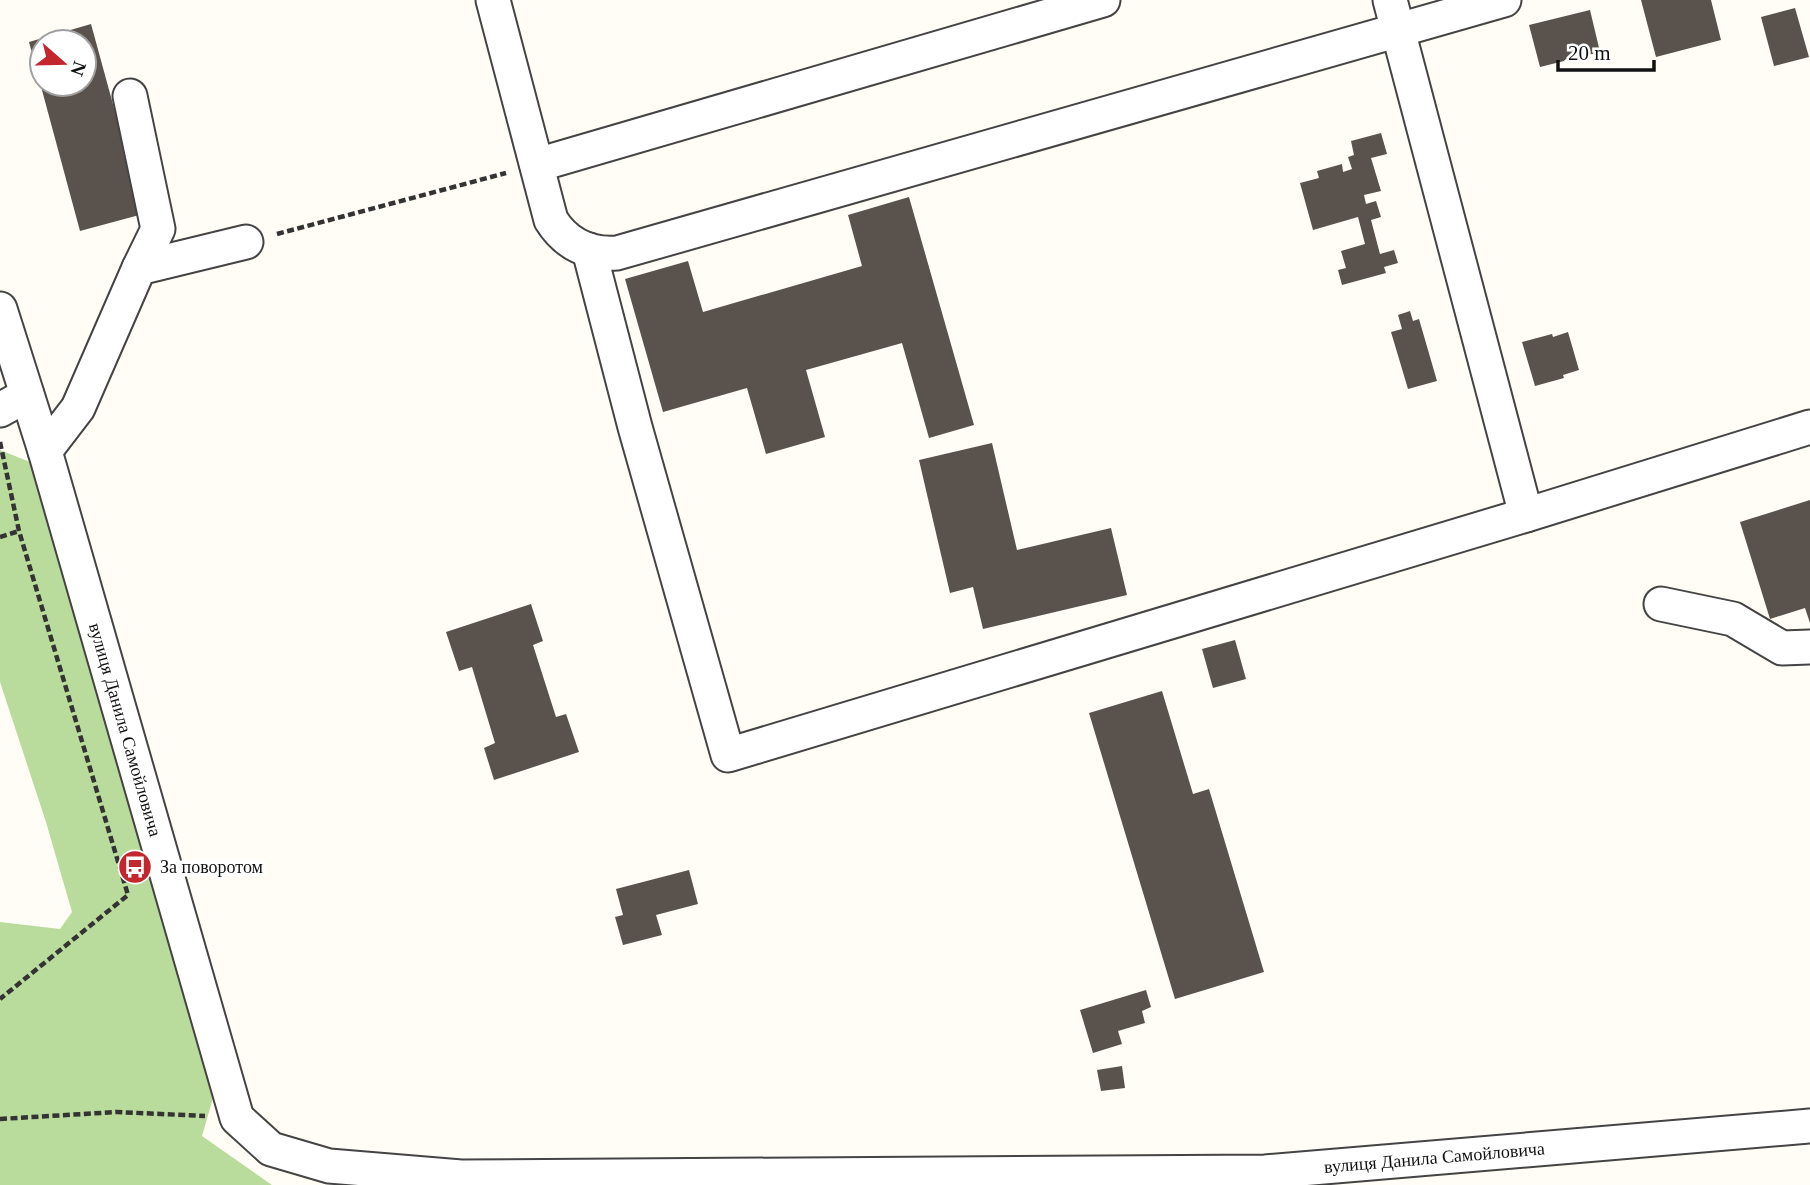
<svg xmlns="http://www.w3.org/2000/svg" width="1810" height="1185" viewBox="0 0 1810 1185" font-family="'Times New Roman',serif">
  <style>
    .forest { fill: #b9dc9c }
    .building { fill: #5a524d; fill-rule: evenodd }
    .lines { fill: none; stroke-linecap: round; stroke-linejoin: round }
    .minor-casing { stroke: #444; stroke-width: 37 }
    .path { stroke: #333; stroke-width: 4.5; stroke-dasharray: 7 3.5; stroke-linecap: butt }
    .minor { stroke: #fff; stroke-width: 33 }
    .labels { text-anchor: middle; stroke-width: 7; stroke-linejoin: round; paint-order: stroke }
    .street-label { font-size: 18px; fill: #111; stroke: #fff }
    .poi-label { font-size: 18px; fill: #111; stroke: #fff; text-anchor: start }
  </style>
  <rect width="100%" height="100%" fill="#fffdf5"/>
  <path class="forest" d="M0,450l35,14 182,620 -15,52 70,49h-272v-263l60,7 12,-17 -26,-90 -46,-140z"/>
  <g class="building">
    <path d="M1641,0h70l10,40 -65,17z"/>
    <path d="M1795,8l14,49 -35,9 -13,-49z"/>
    <path d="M1590,10l10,42 -60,15 -11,-42z"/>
    <path d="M91,24l52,190 -63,17 -51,-189zM42,42h42v42h-42z"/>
    <path d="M1381,133l6,21 -16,4 10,33 -17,4 2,9 10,-3 5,16 -10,3 9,34 14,-4 4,13 -14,4 2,6 -44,12 -4,-15 8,-2 -5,-17 24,-7 -7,-27 -45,13 -13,-47 19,-5 -2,-7 25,-7 1,8 9,-3 -4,-12 6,-2 -3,-14z"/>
    <path d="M909,197l65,228 -45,13 -27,-95 -96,27 19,67 -59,17 -19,-66 -84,24 -38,-133 63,-18 15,51 159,-46 -14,-51z"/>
    <path d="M1410,311l3,10 6,-2 18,62 -29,8 -17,-57 11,-3 -4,-14z"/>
    <path d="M1568,332l11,38 -16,5 1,3 -29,8 -13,-44 30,-8 1,3z"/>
    <path d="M992,443l25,107 94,-22 16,67 -144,34 -10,-42 -23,6 -31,-133z"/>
    <path d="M1810,500v123l-5,-15 -35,11 -30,-97z"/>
    <path d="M531,604l12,37 -10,4 23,72 10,-3 13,38 -85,28 -10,-32 11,-5 -23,-76 -13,4 -13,-39z"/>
    <path d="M1235,640l11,39 -33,9 -11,-39z"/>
    <path d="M1162,691l31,103 16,-5 55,183 -89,27 -86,-286z"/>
    <path d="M689,870l9,34 -42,11 6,20 -39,10 -8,-28 8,-2 -7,-26z"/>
    <path d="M1146,990l5,17 -9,4 3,12 -27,8 4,13 -29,9 -13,-43z"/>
    <path d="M1122,1066l3,22 -24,3 -4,-21z"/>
  </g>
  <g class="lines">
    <g class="minor-casing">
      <g id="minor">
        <path d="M493,0l58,220c15,24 38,35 66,33l887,-253"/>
        <path d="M130,96l28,133 -19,39"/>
        <path d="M537,165l566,-165"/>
        <path d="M589,250l46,177 93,328 798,-240 -136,-515"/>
        <path id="s1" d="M0,309l45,142 192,667 34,31 58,17 132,11 804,-5 545,-46"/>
        <path d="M0,410l27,-15"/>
        <path d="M45,451l33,-43 61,-140 107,-26"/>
        <path d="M1526,515l284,-88"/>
        <path d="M1661,604l72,15 49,29 28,-1"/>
      </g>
    </g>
    <g class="path">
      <path d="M277,234l229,-61"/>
      <path d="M0,442l19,89 109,364 -128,104"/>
      <path d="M0,537l19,-6"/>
      <path d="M0,1119l117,-7 88,4"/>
    </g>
    <use href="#minor" class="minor"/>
  </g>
  <defs>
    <g id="bus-disc" transform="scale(1.75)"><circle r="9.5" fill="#c4262e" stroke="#fff"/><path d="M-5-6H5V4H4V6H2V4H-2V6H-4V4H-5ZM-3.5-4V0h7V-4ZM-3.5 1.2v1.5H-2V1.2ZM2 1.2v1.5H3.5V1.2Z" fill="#fff"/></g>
  </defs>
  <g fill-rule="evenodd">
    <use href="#bus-disc" x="135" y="867"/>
  </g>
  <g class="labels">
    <g class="street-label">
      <text dy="6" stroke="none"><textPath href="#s1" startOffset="439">вулиця Данила Самойловича</textPath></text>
      <text dy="6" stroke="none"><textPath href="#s1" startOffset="2056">вулиця Данила Самойловича</textPath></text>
    </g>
    <g class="poi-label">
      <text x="160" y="873">За поворотом</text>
    </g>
  </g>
  <g transform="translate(63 63) rotate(110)"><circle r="33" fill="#ffffff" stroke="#a0a0a0" stroke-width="2"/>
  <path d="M0-5L12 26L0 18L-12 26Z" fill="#c4262e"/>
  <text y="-10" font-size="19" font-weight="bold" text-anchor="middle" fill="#111111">N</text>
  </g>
  <path d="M1558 60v10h96v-10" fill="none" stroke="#111111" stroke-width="3.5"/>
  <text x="1568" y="60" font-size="21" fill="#111111" stroke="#ffffff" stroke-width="5" paint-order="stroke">20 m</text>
</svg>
